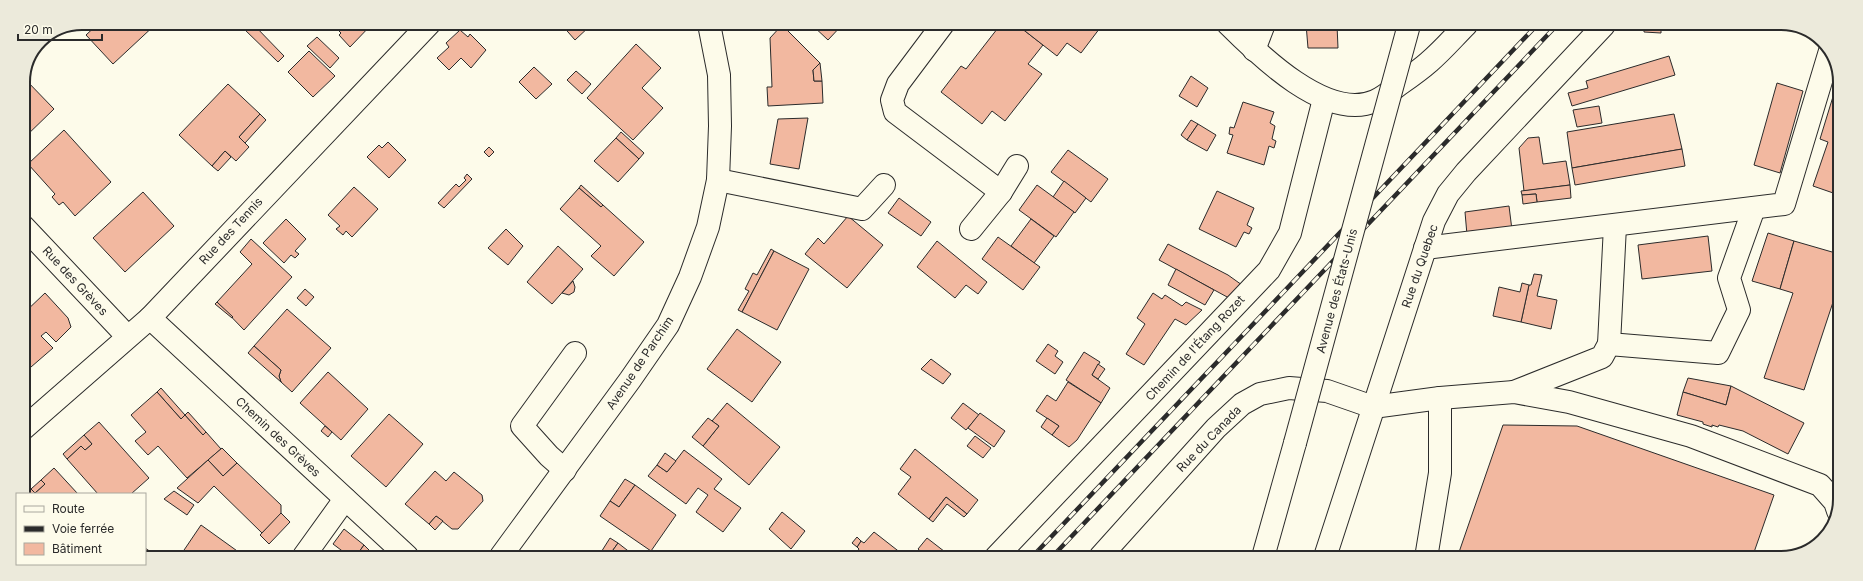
<svg xmlns="http://www.w3.org/2000/svg" width="1863" height="581" viewBox="0 0 1863 581" font-family="Inter,sans-serif">
  <style>
    .building { fill: #f2b8a0; stroke: #2b2b2b }
    .lines { fill: none; stroke-linecap: round; stroke-linejoin: round }
    .minor-casing { stroke: #2b2b2b; stroke-width: 24 }
    .major-casing { stroke: #2b2b2b; stroke-width: 24 }
    .minor { stroke: #fdfbea; stroke-width: 22 }
    .major { stroke: #fdfbea; stroke-width: 22 }
    .rail-casing { stroke: #2b2b2b; stroke-width: 4.5 }
    .rail { stroke: #fdfbea; stroke-width: 3; stroke-dasharray: 9; stroke-linecap: butt }
    .major-bridge-casing { stroke: #2b2b2b; stroke-width: 24; stroke-linecap: butt }
    .major-bridge { stroke: #fdfbea; stroke-width: 22 }
    .labels { text-anchor: middle; stroke-width: 3; stroke-linejoin: round; paint-order: stroke }
    .street-label { font-size: 12px; fill: #2b2b2b; stroke: #fdfbea }
    .rim { fill: none; stroke: #2b2b2b; stroke-width: 2 }
  </style>
  <rect width="100%" height="100%" fill="#fdfbea"/>
  <g class="building">
    <path d="M99,23h58l-44,41 -27,-29z"/>
    <path d="M248,23h4l32,33 -6,6 -35,-34z"/>
    <path d="M337,23h36l-23,24 -11,-12 2,-2 -4,-4 2,-3z"/>
    <path d="M561,24h29l1,1 -16,15z"/>
    <path d="M811,24h32l-15,16z"/>
    <path d="M1001,24h15l27,21 -15,19 14,10 -37,47 -13,-10 -10,13 -41,-32 20,-26 5,3z"/>
    <path d="M1016,24h87l-22,29 -14,-10 -10,13z"/>
    <path d="M1306,24l31,1 1,23h-30z"/>
    <path d="M782,25l38,38 -7,7 1,11h8l1,22 -55,3 -1,-19h5l-2,-49z"/>
    <path d="M1644,25h17v8l-17,-1z"/>
    <path d="M460,30l8,7 2,-3 16,16 -15,18 -10,-10 -12,12 -12,-12 12,-11 -3,-4z"/>
    <path d="M317,37l22,21 -9,10 -23,-22z"/>
    <path d="M636,44l25,24 -19,20 21,20 -30,32 -46,-42z"/>
    <path d="M309,51l26,25 -22,21 -25,-25z"/>
    <path d="M1669,56l6,19 -103,31 -4,-13 20,-5 -2,-7z"/>
    <path d="M820,63l2,18h-8l-1,-11z"/>
    <path d="M534,67l18,17 -16,15 -17,-17z"/>
    <path d="M576,71l15,13 -9,10 -15,-14z"/>
    <path d="M1191,76l17,12 -11,19 -18,-11z"/>
    <path d="M1839,77l1,1 -1,117 -26,-9 15,-44 -8,-3z"/>
    <path d="M24,78l30,31 -31,30v-57z"/>
    <path d="M1777,83l26,8 -23,82 -26,-8z"/>
    <path d="M228,84l32,30 -21,23 10,10 -13,14 -11,-10 -13,15 -33,-31z"/>
    <path d="M1243,102l31,10 -4,11 5,3 -3,13 4,2 -2,7 -5,-2 -5,19 -37,-12 6,-18 -4,-1 1,-7 4,1z"/>
    <path d="M1599,106l3,17 -25,4 -4,-17z"/>
    <path d="M260,114l6,6 -21,23 -6,-6z"/>
    <path d="M1674,114l8,35 -110,19 -5,-36z"/>
    <path d="M808,118l-9,51 -29,-5 8,-45z"/>
    <path d="M1191,120l7,4 -11,16 -6,-5z"/>
    <path d="M1198,124l18,11 -9,16 -20,-11z"/>
    <path d="M64,130l47,52 -36,34 -12,-14 -4,3 -7,-8 3,-3 -27,-30z"/>
    <path d="M621,132l23,21 -5,6 -23,-21z"/>
    <path d="M1539,137l4,27 23,-3 4,24 -46,6 -5,-43 9,-10z"/>
    <path d="M616,138l23,21 -21,23 -24,-21z"/>
    <path d="M388,142l18,18 -17,18 -22,-21 12,-12 3,3z"/>
    <path d="M489,147l5,5 -5,5 -5,-5z"/>
    <path d="M1682,149l3,17 -110,19 -3,-17z"/>
    <path d="M1068,150l40,29 -17,23 -40,-30z"/>
    <path d="M225,151l6,6 -13,14 -6,-5z"/>
    <path d="M467,174l5,5 -28,29 -6,-5 18,-19 3,3 7,-7 -2,-2z"/>
    <path d="M1064,181l22,17 -11,15 -22,-16z"/>
    <path d="M581,185l22,20 -2,2 -22,-19z"/>
    <path d="M1037,185l37,27 -18,25 -37,-27z"/>
    <path d="M1570,185l1,13 -34,4 -1,-8 -14,1 -1,-4z"/>
    <path d="M354,187l24,22 -26,28 -6,-6 -3,4 -7,-6 4,-3 -12,-11z"/>
    <path d="M579,188l22,19 2,-2 41,37 -30,34 -23,-20 10,-10 -41,-37z"/>
    <path d="M1217,191l37,17 -7,17 5,3 -3,6 -5,-2 -8,15 -37,-18z"/>
    <path d="M143,192l31,34 -49,46 -32,-34z"/>
    <path d="M1536,194l1,8 -14,2 -1,-9z"/>
    <path d="M899,198l32,24 -10,14 -33,-23z"/>
    <path d="M1509,206l3,24 -45,5 -2,-23z"/>
    <path d="M848,216l35,29 -36,43 -42,-34 13,-16 6,6z"/>
    <path d="M286,219l20,20 -11,12 4,3 -4,4 -4,-3 -7,8 -21,-20z"/>
    <path d="M1031,219l23,17 -20,27 -23,-17z"/>
    <path d="M506,229l17,17 -15,19 -20,-17z"/>
    <path d="M1768,233l26,8 -14,48 -28,-8z"/>
    <path d="M1708,236l4,35 -70,8 -4,-34z"/>
    <path d="M998,237l42,30 -17,23 -41,-31z"/>
    <path d="M251,239l41,38 -48,53 -27,-28 35,-38 -12,-12z"/>
    <path d="M937,241l50,41 -9,12 -12,-9 -11,13 -38,-31z"/>
    <path d="M1794,241l45,13v30l-35,106 -40,-12 29,-85 -13,-4z"/>
    <path d="M1168,244l60,31 14,10 -13,13 -70,-38z"/>
    <path d="M558,246l25,23 -31,35 -25,-22z"/>
    <path d="M771,249l3,2 -32,61 -4,-2 11,-19 -4,-2 8,-16 4,2z"/>
    <path d="M774,251l35,18 -32,61 -35,-18z"/>
    <path d="M1176,269l38,21 -9,15 -37,-20z"/>
    <path d="M1534,274l8,1 -5,21 20,4 -6,29 -30,-7 8,-37h2z"/>
    <path d="M573,281l2,6 -1,5 -5,3 -7,-2z"/>
    <path d="M1522,283l7,2 -8,37 -28,-6 6,-29 21,5z"/>
    <path d="M305,289l9,8 -8,9 -9,-8z"/>
    <path d="M45,293l23,25 3,9 -15,15 -10,-10 -5,4 12,12 -22,19 -8,-8v-45z"/>
    <path d="M1153,293l9,6 3,-4 17,11 4,-4 16,8 -16,15 -11,-6 -31,46 -18,-11 19,-30 -8,-6z"/>
    <path d="M217,302l16,15 -1,1 -17,-14z"/>
    <path d="M287,309l44,39 -39,44 -11,-10 -2,-6 2,-6 -27,-24z"/>
    <path d="M737,329l44,33 -29,40 -45,-33z"/>
    <path d="M1048,344l10,7 -3,5 8,6 -8,12 -19,-13z"/>
    <path d="M254,346l27,24 -2,6 2,6 -33,-29z"/>
    <path d="M1084,352l16,10 -8,13 18,13 -9,15 -35,-23z"/>
    <path d="M931,359l20,15 -8,10 -22,-15z"/>
    <path d="M1098,364l7,5 -7,10 -6,-4z"/>
    <path d="M328,372l40,37 -27,31 -41,-37z"/>
    <path d="M1688,378l43,8 -5,19 -43,-13z"/>
    <path d="M1068,382l33,21 -24,37 -8,7 -17,-12 7,-9 -23,-15 11,-16 9,6z"/>
    <path d="M1731,386l73,37 -16,31 -45,-23 -24,-6 -1,2 -6,-2v2l-9,-3v-2l-26,-7 6,-23 43,13z"/>
    <path d="M161,388l24,27 -4,4 -24,-27z"/>
    <path d="M157,392l24,27 4,-4 18,20 3,-3 15,17 -34,29 -29,-32 -10,9 -13,-14 11,-9 -15,-17z"/>
    <path d="M727,403l53,44 -31,38 -46,-39 16,-20 -7,-5z"/>
    <path d="M963,403l16,12 -13,15 -15,-12z"/>
    <path d="M188,412l18,20 -3,3 -18,-20z"/>
    <path d="M980,413l25,18 -11,16 -26,-19z"/>
    <path d="M389,414l34,30 -37,43 -35,-31z"/>
    <path d="M708,418l11,8 -16,20 -11,-9z"/>
    <path d="M1047,418l12,8 -7,9 -11,-8z"/>
    <path d="M99,422l50,56 -18,16h-33l-31,-35 14,-13 4,4 7,-6 -8,-9z"/>
    <path d="M1503,425l74,1 197,69 -22,63h-295z"/>
    <path d="M325,426l7,6 -4,5 -7,-6z"/>
    <path d="M84,435l8,9 -7,6 -4,-4 -14,13 -4,-5z"/>
    <path d="M975,436l16,12 -8,10 -16,-12z"/>
    <path d="M222,448l15,15 -14,13 -15,-16z"/>
    <path d="M915,449l63,51 -11,14 -21,-17 -17,22 -31,-25 13,-17 -11,-8z"/>
    <path d="M684,450l38,29 -8,10 27,19 -18,24 -27,-20 12,-17 -10,-7 -12,16 -38,-28 9,-11 10,7z"/>
    <path d="M665,453l11,8 -9,11 -10,-7z"/>
    <path d="M208,460l15,16 14,-13 44,42v9l-19,19 -48,-47 -16,17 -21,-15z"/>
    <path d="M54,468l24,26h-53l6,-5 4,4 10,-9 -4,-4z"/>
    <path d="M435,471l11,10 8,-9 28,23 1,6 -25,28h-6l-16,-13 -7,8 -24,-20z"/>
    <path d="M625,479l10,6 -16,22 -9,-6z"/>
    <path d="M41,480l4,4 -10,9 -4,-4z"/>
    <path d="M635,485l41,30 -25,36 -51,-35 10,-15 9,6z"/>
    <path d="M174,491l20,14 -7,10 -23,-16z"/>
    <path d="M946,497l21,17 -3,3 -17,-13 -14,18 -4,-3z"/>
    <path d="M782,512l23,19 -14,18 -22,-20z"/>
    <path d="M281,513l9,9 -21,22 -9,-9z"/>
    <path d="M436,516l7,5 -8,9 -6,-6z"/>
    <path d="M201,525l39,28 -3,3h-57z"/>
    <path d="M344,529l20,16 -8,11h-7l-16,-12z"/>
    <path d="M874,532l32,25h-51l-1,-1 5,-7 -2,-2 4,-6 3,2z"/>
    <path d="M857,537l4,4 -4,6 -5,-4z"/>
    <path d="M610,538l8,5 -10,14h-10z"/>
    <path d="M927,538l22,17 -2,2h-20l-9,-8z"/>
    <path d="M618,543l18,14h-28z"/>
    <path d="M364,545l11,11h-19z"/>
    <path d="M145,548l12,8h-12z"/>
  </g>
  <g class="lines">
    <g class="minor-casing">
      <g id="minor">
        <path d="M943,24l-45,60 -6,16 3,12 106,80 16,-26"/>
        <path d="M1228,24c31,31 99,98 147,77 9,-4 17,-11 25,-17 10,-7 20,-14 29,-22 13,-11 25,-25 37,-37"/>
        <path d="M1254,50l10,-26"/>
        <path d="M718,180l144,29 22,-24"/>
        <path d="M23,226l104,110"/>
        <path d="M1615,226l-6,118 109,9 21,-43 -10,-32 25,-70"/>
        <path d="M971,229l30,-37"/>
        <path d="M1425,248l359,-44 46,-153"/>
        <path d="M150,318l257,238"/>
        <path d="M1514,392l88,-35 7,-13"/>
        <path d="M23,429l127,-111 280,-295"/>
        <path d="M565,470l-16,-14 -27,-30 53,-73"/>
        <path d="M304,556l41,-57"/>
        <path d="M501,556l129,-176 38,-55 22,-48 18,-50 10,-47 2,-54 -1,-51 -10,-51"/>
        <path d="M996,557l273,-287 21,-37 34,-134"/>
        <path d="M1100,557l116,-129 26,-24 18,-10 29,-6 38,3 46,16 67,-9 74,-6 55,10 122,34 129,49 15,17 3,9"/>
        <path d="M1325,557l109,-336 14,-27 18,-22 138,-147"/>
        <path d="M1426,558l14,-85v-75"/>
      </g>
    </g>
    <g class="major-casing">
      <path id="major" d="M1263,557l32,-114"/>
    </g>
    <use href="#minor" class="minor"/>
    <use href="#major" class="major"/>
    <g class="rail-casing">
      <g id="rail">
        <path d="M1032,557l505,-532"/>
        <path d="M1052,557l505,-532"/>
      </g>
    </g>
    <use href="#rail" class="rail"/>
    <g class="major-bridge-casing">
      <path id="major-bridge" d="M1295,443l114,-418"/>
    </g>
    <use href="#major-bridge" class="major-bridge"/>
  </g>
  <g class="labels">
    <g class="street-label">
      <text transform="translate(231 231) rotate(-47)" y="4">Rue des Tennis</text>
      <text transform="translate(1420 266) rotate(-71)" y="4">Rue du Quebec</text>
      <text transform="translate(75 281) rotate(47)" y="4">Rue des Grèves</text>
      <text transform="translate(1337 291) rotate(-75)" y="4">Avenue des États-Unis</text>
      <text transform="translate(1195 348) rotate(-47)" y="4">Chemin de l'Étang Rozet</text>
      <text transform="translate(640 363) rotate(-56)" y="4">Avenue de Parchim</text>
      <text transform="translate(278 437) rotate(43)" y="4">Chemin des Grèves</text>
      <text transform="translate(1209 439) rotate(-46)" y="4">Rue du Canada</text>
    </g>
  </g>
  <path d="M0 0H1863V581H0ZM82 30H1781A52 52 0 0 1 1833 82V499A52 52 0 0 1 1781 551H82A52 52 0 0 1 30 499V82A52 52 0 0 1 82 30Z" fill="#eceadb" fill-rule="evenodd"/>
  <path class="rim" d="M82 30H1781A52 52 0 0 1 1833 82V499A52 52 0 0 1 1781 551H82A52 52 0 0 1 30 499V82A52 52 0 0 1 82 30Z"/>
  <rect x="16" y="493" width="130" height="72" fill="#fdfbea" stroke="#a9a89e"/>
  <rect x="24" y="506" width="20" height="6" fill="#fdfbea" stroke="#a9a89e"/>
  <text x="52" y="513" font-size="12" fill="#2b2b2b">Route</text>
  <rect x="24" y="526" width="20" height="6" fill="#2b2b2b" stroke="#a9a89e"/>
  <text x="52" y="533" font-size="12" fill="#2b2b2b">Voie ferrée</text>
  <rect x="24" y="543" width="20" height="12" fill="#f2b8a0" stroke="#a9a89e"/>
  <text x="52" y="553" font-size="12" fill="#2b2b2b">Bâtiment</text>
  <path d="M18 34v6h84v-6" fill="none" stroke="#2b2b2b" stroke-width="2"/>
  <text x="24" y="34" font-size="12" fill="#2b2b2b" stroke="#fdfbea" stroke-width="3" paint-order="stroke">20 m</text>
</svg>
